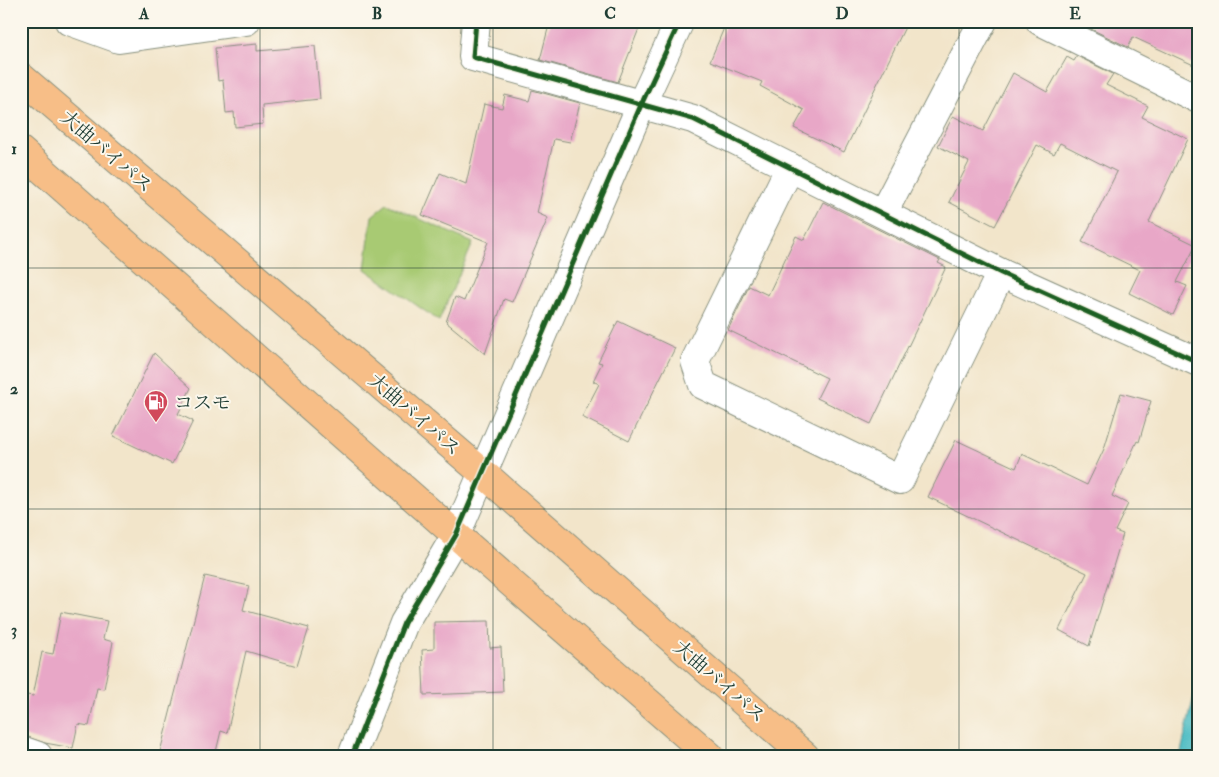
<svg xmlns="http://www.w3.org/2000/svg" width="1219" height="777" viewBox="0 0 1219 777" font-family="'IM FELL Double Pica','Noto Serif JP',serif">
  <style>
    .green { fill: #a8ca73; stroke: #648454 }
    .water { fill: #4fbdc4; stroke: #377d7c }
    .building { fill: #e8a7c7 }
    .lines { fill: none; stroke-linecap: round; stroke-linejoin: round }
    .minor-casing { stroke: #88917f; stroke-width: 30 }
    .trunk-casing { stroke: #88917f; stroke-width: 30 }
    .minor { stroke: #fff; stroke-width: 28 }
    .trunk { stroke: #f7be87; stroke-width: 28 }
    .cycleway-casing { stroke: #fbf7ec; stroke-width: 8 }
    .cycleway { stroke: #1b5e20; stroke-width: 5 }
    .grid { fill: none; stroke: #1f3d34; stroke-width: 1; stroke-opacity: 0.55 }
    .labels { text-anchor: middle; stroke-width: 4; stroke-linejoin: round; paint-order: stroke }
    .street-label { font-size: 19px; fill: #1f3d34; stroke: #fbf7ec }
    .poi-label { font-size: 19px; fill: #1f3d34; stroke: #fbf7ec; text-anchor: start }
    .neatline { fill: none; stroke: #1f3d34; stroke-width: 2 }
    .grid-label { font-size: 16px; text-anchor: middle; font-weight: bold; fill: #1f3d34 }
  </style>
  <rect width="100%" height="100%" fill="#fbf7ec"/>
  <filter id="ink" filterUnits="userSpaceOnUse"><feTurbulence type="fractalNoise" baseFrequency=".02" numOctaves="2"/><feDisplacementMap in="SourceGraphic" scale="10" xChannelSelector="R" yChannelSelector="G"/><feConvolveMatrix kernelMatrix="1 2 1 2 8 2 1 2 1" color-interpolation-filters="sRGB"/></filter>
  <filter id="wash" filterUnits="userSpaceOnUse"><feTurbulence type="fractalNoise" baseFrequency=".0096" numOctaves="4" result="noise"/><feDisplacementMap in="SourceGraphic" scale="20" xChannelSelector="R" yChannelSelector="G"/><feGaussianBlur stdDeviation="1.12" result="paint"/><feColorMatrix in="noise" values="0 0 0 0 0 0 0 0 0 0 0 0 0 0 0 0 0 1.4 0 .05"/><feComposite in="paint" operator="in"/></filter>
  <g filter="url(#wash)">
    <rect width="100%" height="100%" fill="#f2e5ca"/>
    <path class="green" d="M387,204l86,39 -34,78 -74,-52 7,-53z"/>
    <path class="water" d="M1198,679v77h-18z"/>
    <g id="blocks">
      <g class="building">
        <path d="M550,21h92l-24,61 -78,-22z"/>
        <path d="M727,21h181l-64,131 -50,-24 10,-18 -44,-24 2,-4 -52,-21z"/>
        <path d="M1094,21h104v46l-65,-30 -5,10 -37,-18z"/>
        <path d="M257,44v7l58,-5 5,53 -58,6 1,19 -28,3 -1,-15 -8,1 -3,-33 -5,1 -3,-33z"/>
        <path d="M1077,56l36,18 -7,11 42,21 -6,11 46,22 -39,83 47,23 -19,37 10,4 -14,29 -44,-22 11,-23 -58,-28 35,-70 -57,-29 -6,11 -17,-9 -42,81 -46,-24 20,-40 -31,-16 15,-30 30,15 30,-58 34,19 20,-35 7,4z"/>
        <path d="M532,90l48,13 -10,39 -16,-3 -17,74 11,5 -36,84 -8,-3 -19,55 -39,-32 9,-25 9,4 24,-59 -66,-27 18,-42 26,11 18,-80 18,4 3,-13 24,6z"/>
        <path d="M823,202l117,58 -2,3 8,4 -75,157 -54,-26 10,-20 -99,-48 21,-44 19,9 28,-59 8,4z"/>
        <path d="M618,321l57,27 -46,93 -47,-24 17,-33 -6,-3 9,-18 -4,-1z"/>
        <path d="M154,353l37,35 -13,26 15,7 -21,43 -59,-28z"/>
        <path d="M1121,393l30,8 -12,41 -2,-1 -25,55 16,8 -13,27 8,3 -34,112 -30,-16 28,-57 -159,-76 28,-57 60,28 6,-14 65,31 17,-36z"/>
        <path d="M205,576l44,10 -6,24 66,18 -12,38 -51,-15 -19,82 -6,-2 -6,25h-56z"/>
        <path d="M61,612l46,9 -4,18 10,3 -9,47 -7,-1 -8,38 -11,-2 -5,24 -28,-5 -24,-8 6,-40 6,1 9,-44 11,2z"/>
        <path d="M489,621l1,27 11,-1 2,45 -79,3 -2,-45 12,-1v-27z"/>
      </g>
    </g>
  </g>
  <g filter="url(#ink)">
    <use href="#blocks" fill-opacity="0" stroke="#88917f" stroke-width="1"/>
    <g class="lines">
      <g class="minor-casing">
        <g id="minor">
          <path d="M69,21l50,18 127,-18"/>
          <path d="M476,21l-3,36 220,62 308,154 197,89"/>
          <path d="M1040,21l158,78"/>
          <path d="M790,167l-95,194 8,24 197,95 101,-207"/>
          <path d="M883,213l100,-192"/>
          <path d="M21,750l17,6"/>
          <path d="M352,756l52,-133 52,-88 185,-430 39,-84"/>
        </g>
      </g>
      <g class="trunk-casing">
        <g id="trunk">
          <path d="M21,77l462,396 322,283"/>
          <path d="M21,151l435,384 254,221"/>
        </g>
      </g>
      <use href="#minor" class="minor"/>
      <use href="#trunk" class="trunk"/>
      <g class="cycleway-casing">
        <g id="cycleway">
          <path d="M476,21l-3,36 220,62 308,154 197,89"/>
          <path d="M352,756l52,-133 52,-88 185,-430 39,-84"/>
        </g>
      </g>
      <use href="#cycleway" class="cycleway"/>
    </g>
  </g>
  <path class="grid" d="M260,21v735M493,21v735M726,21v735M959,21v735M21,268h1177M21,509h1177"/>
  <defs>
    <g id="fuel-pin" transform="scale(1.25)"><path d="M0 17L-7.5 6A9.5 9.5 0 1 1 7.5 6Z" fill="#d1495b" stroke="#fbf7ec"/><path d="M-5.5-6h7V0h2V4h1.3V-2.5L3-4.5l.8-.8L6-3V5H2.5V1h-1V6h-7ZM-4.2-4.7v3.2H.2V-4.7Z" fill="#fff"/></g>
  </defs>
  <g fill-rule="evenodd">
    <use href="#fuel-pin" x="156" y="402"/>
  </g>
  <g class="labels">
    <g class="street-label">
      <text transform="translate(107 151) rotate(41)" y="7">大曲バイパス</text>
      <text transform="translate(415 414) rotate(41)" y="7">大曲バイパス</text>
      <text transform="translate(720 681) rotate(41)" y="7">大曲バイパス</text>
    </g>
    <g class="poi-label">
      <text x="174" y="409">コスモ</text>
    </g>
  </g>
  <rect width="1219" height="777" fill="none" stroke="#fbf7ec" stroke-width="55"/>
  <rect x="28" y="28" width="1164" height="722" class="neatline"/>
  <g class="grid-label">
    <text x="144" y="19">A</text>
    <text x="377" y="19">B</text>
    <text x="610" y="19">C</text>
    <text x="842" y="19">D</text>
    <text x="1075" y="19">E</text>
    <text x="14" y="154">1</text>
    <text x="14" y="394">2</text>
    <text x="14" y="635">3</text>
  </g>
</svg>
